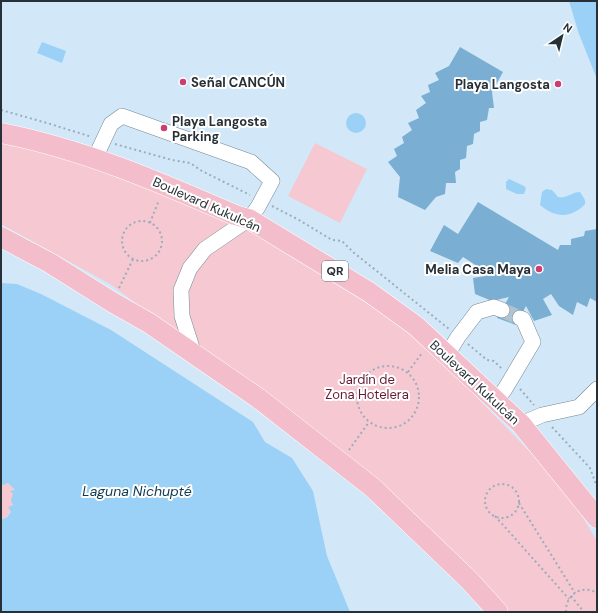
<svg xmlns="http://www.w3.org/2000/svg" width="598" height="613" viewBox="0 0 598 613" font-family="'DM Sans',sans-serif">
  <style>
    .green { fill: #f5c8d2 }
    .water { fill: #9bd1f6 }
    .building { fill: #7aaed2 }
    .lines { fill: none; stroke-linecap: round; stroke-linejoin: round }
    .minor-tunnel { stroke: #b0c3d1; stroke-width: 15; stroke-dasharray: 15 8; stroke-linecap: butt }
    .minor-casing { stroke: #748997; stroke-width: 16 }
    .major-casing { stroke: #fff; stroke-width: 21 }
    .path { stroke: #9badba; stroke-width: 2; stroke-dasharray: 2 3; stroke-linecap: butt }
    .minor { stroke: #fff; stroke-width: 15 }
    .major { stroke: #f3bdcb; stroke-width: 20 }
    .poi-dot { fill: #ca3e71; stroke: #fff; stroke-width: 1.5 }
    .labels { text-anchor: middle; stroke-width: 4; stroke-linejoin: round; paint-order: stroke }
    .shield { fill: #fff; stroke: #686e72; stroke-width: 1 }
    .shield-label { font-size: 12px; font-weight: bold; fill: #273036 }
    .poi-label { font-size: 13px; font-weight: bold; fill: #273036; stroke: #fff; text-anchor: start }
    .street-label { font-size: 13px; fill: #273036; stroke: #fff }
    .park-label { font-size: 13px; fill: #631b35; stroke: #fff }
    .water-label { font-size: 14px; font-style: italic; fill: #0f3a53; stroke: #fff }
  </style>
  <rect width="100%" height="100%" fill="#d2e8f8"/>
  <g class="green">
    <path d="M1,140l90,26 153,62 168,103 153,157 32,53v71h-92l-183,-171 -212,-157 -109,-60z"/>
    <path d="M315,143l52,26 -27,54 -52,-27z"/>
    <path d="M8,483l7,7c-4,14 1,22 -14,30v-36l3,1z"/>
  </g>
  <g class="water">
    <path d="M569,1h28v78l-18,-45z"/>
    <path d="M42,42l24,9 -4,12 -25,-10z"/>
    <circle cx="356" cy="123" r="10"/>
    <path d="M509,179l15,7 2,2 -2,6h-7l-11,-5v-7z"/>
    <path d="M546,189l6,1 6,7c8,2 14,-5 22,-5l5,8v4c-14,15 -30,14 -45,1l2,-13z"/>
    <path d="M1,283l16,1 24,10 70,36 142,92 12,20 27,16 21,33 14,65 23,56h-349v-92l6,-3 4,-5 -3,-5 5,-2 -2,-4 2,-7 -3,-3 5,-1 -7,-7 -4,2 -3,-1z"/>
  </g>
  <g class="building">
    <path d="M460,47l43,25 -11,20 2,16h-5l-2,12 -7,2v9l-6,3 -1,10 -6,2 -1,12 -6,2v9l-5,3 1,11h-10l-1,11 -9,3 -11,13 -27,-13 2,-20 -12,-15 9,-6 -3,-7 10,-6 -2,-6 10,-7 -4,-7 11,-5 -3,-8 10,-7 -5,-7 9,-4 -2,-7 11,-5 -4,-7 14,-7z"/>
    <path d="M478,202l80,48 2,-5h11v-6l13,-3 1,-5 12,-2v73l-7,-4 -3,9 -10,-5 -4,13 -14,-9 -8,-12 -8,5 9,16 -18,6 -8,-15 -10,19 -19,-7 12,-21 -17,4 -17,-7 -2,-16 18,-3 -28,-18 -5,6 -28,-12 14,-26 14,9z"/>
  </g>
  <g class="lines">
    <path class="minor-tunnel" d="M502,310l18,8"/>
    <g class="minor-casing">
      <g id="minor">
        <path d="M95,158l16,-34 11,-8 129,46 21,19 -14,26 -9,12 -44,30 -15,19 -9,22 1,26 12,38"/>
        <path d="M447,355l11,-18 19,-25 17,-5 8,3"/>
        <path d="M496,401l9,-12 28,-47 -10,-23 -3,-1"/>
        <path d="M521,424l21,-9 37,-8 18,-18"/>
      </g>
    </g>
    <g class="major-casing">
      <g id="major">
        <path d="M1,133c82,16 158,49 234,82l14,4 120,73 47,34 105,98 76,94"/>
        <path d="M1,237l49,26 62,39 37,21 109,75 114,89 97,93 29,32"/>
      </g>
    </g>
    <g class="path">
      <path d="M1,110l46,13 45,14"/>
      <path d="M115,144l57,16 18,3 12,8 48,24"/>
      <path d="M272,206l27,14 33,20 10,1 11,11 96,77"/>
      <circle cx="142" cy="241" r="20"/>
      <path d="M150,223l9,-23"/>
      <path d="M119,288l14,-29"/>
      <path d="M468,344l19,16 7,1 8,8"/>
      <circle cx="388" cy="397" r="31"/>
      <path d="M408,372l14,-19"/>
      <path d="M520,389l14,16"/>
      <path d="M552,427l38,41 7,19"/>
      <path d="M349,450l20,-28"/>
      <circle cx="502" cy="501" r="17"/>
      <path d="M519,503l56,90"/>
      <path d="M495,516l74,83"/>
      <path d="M571,596l13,16"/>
      <path d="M566,612c-1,-17 16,-28 31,-19"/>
    </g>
    <use href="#minor" class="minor"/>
    <use href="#major" class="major"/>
  </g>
  <g class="poi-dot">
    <circle cx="183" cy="82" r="4"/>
    <circle cx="558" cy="84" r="4"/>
    <circle cx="164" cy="128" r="4"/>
    <circle cx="539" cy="269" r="4"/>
  </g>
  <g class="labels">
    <rect class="shield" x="322" y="261" width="26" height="20" rx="3"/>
    <g class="shield-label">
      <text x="335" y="275">QR</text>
    </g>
    <g class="poi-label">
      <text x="191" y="87">Señal CANCÚN</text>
      <text x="550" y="89" text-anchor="end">Playa Langosta</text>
      <text x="172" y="126">Playa Langosta<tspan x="172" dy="15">Parking</tspan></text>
      <text x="531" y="274" text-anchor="end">Melia Casa Maya</text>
    </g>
    <g class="street-label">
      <text transform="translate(207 204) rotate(24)" y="5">Boulevard Kukulcán</text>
      <text transform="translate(475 382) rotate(43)" y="5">Boulevard Kukulcán</text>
    </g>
    <g class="park-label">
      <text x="367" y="384">Jardín de<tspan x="367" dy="15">Zona Hotelera</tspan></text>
    </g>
    <g class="water-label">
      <text x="137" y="496">Laguna Nichupté</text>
    </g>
  </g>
  <rect width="598" height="613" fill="none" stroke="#273036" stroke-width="4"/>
  <g transform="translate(562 36) rotate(35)" stroke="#ffffff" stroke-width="3" paint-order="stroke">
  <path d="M0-3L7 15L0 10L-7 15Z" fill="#273036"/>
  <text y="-6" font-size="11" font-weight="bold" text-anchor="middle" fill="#273036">N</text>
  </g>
</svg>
